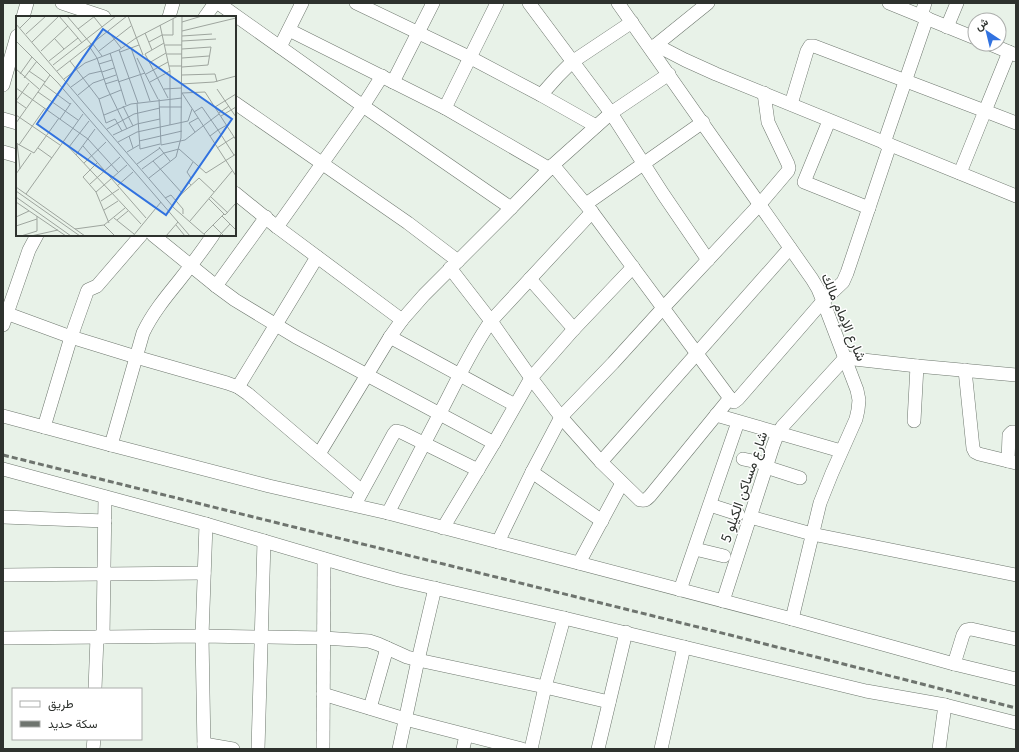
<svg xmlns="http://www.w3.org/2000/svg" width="1019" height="752" viewBox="0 0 1019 752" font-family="Lato,Vazirmatn,sans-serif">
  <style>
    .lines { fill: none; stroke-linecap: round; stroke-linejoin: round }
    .minor-casing { stroke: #6f786f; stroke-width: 14 }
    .minor { stroke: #fff; stroke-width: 13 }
    .rail { stroke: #6e746e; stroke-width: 3; stroke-dasharray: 6 3; stroke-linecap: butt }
    .labels { text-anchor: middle; stroke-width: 3; stroke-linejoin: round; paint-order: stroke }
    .street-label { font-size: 14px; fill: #2e322e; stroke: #fff }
    .inset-road { fill: none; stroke: #9ea59e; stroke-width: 1 }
    .view { fill: #3172e0; fill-opacity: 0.15; stroke: #3172e0; stroke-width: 2 }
    .inset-edge { fill: none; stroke: #2e322e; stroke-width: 2 }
  </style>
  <rect width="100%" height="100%" fill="#e8f2e8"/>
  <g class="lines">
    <g class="minor-casing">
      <g id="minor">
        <path d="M62,3l42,14"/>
        <path d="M218,3l145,103 148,102"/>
        <path d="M356,3l115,55 70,37 55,31"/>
        <path d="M529,3l82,110 52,81 45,66"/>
        <path d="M618,3l194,276 6,10 5,12 34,89 2,10 -1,10 -2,9 -24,54 -12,30 -28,116"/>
        <path d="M889,3l86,35"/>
        <path d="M921,16l4,-13"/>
        <path d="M23,17l4,-14"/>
        <path d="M169,17l4,-14"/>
        <path d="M205,17l10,-14"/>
        <path d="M947,27l10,-24"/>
        <path d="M289,30l156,78 105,61"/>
        <path d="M990,44l26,11"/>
        <path d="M656,45l29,15 31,14 300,122"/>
        <path d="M280,47l22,-44"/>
        <path d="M651,49l57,-46"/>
        <path d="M1009,52l-24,59 31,12"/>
        <path d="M393,82l40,-79"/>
        <path d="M3,85l14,-49"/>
        <path d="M541,95l17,-19 14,-14 60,-40"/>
        <path d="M235,103l173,120 50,38"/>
        <path d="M791,104l16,-53 3,-5h4l171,65 -25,62"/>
        <path d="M445,108l52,-105"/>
        <path d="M3,119l14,4"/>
        <path d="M829,121l-25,61 65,26"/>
        <path d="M884,143l43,-125"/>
        <path d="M3,152l14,4"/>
        <path d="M553,165l39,47 140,189 2,1 4,-3 85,-98 20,-19 4,-9 43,-128"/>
        <path d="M235,193l42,34 125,93"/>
        <path d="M586,204l117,-82"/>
        <path d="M277,227l86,-121 19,-30"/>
        <path d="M153,235l63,51 19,14 61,37 198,106"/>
        <path d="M450,268l41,53 40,57 30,39 40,45 39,38c5,1 6,0 10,-4l80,-98"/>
        <path d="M530,279l44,50"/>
        <path d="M216,286l50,-69"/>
        <path d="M3,312l68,25 65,20 91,26 11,4 10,7 114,97"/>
        <path d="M3,325l26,-75 8,-15"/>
        <path d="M390,337l125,68"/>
        <path d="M965,370l8,78 2,4 4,2 37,9"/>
        <path d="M238,387l79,-130"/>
        <path d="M716,415l125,36"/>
        <path d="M3,416l108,29 158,41 119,27 404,106 162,45 62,15"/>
        <path d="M914,421l3,-55"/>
        <path d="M44,427l27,-90 16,-45 1,-2 9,-4 44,-51"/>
        <path d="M111,445l32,-112c9,-19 22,-35 35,-51 12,-15 24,-31 35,-47"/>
        <path d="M319,454l71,-117 12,-17 22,-25 87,-87 42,-43 58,-52 58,-39"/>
        <path d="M743,459l24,5"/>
        <path d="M1008,461l1,-26 3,-3h4"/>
        <path d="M601,462l189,-214"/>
        <path d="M766,467l34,11"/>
        <path d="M3,469l203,55 153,45 40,11 165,38 302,73 79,14 71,18"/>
        <path d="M532,472l70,49"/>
        <path d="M358,499l35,-64 3,-4 5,1 77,38"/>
        <path d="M710,505l28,9"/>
        <path d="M388,513c17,-32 34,-65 51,-98 17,-32 31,-64 52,-94l101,-109"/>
        <path d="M3,517l102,4"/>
        <path d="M750,517l62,17 204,41"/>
        <path d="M443,528l51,-85 37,-65 43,-49 59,-62"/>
        <path d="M498,542l34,-70 29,-55 52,-54 50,-55 97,-104 28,-33 1,-3 -1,-4 -20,-42 -4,-29"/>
        <path d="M695,549l29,7"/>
        <path d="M579,563l43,-80"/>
        <path d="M3,575l201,-2"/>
        <path d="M680,590l58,-168"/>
        <path d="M723,601l50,-155 5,-13 4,-6 63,-69 72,8 99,9"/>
        <path d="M103,637l2,-140"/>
        <path d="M3,638l199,-2 122,2 45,3 9,3 29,13 11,3 127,27 64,15"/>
        <path d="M954,664l9,-29 3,-5 5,-1 45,10"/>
        <path d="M95,689l2,-52"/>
        <path d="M323,694l82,25 117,30"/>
        <path d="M370,708l17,-60"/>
        <path d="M204,744l29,5"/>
        <path d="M93,749l1,-10"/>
        <path d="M204,749l-2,-113 4,-112"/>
        <path d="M258,749l6,-208"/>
        <path d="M323,749l1,-190"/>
        <path d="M399,749l19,-89 17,-72"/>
        <path d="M463,749l3,-14"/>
        <path d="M531,749l14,-62 19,-69"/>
        <path d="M598,749l28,-117"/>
        <path d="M661,749l23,-102"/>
        <path d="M939,749l6,-44"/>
      </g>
    </g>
    <use href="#minor" class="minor"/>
    <path class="rail" d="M3,455l715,177 298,76"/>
  </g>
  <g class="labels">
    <g class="street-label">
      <text transform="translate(844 317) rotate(67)" y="5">شارع الإمام مالك</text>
      <text transform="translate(744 487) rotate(-71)" y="5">شارع مساكن الكيلو 5</text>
    </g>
  </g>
  <g transform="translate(16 16)">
    <rect width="220" height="220" fill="#e8f2e8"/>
    <path class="inset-road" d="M43,0l19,22M51,0l24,28M112,0l15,39M78,1l8,10M166,6l20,-6M0,8l158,184 32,28M144,9l10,46v54M4,12l12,-12M62,13l17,-13M92,15l13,17M166,15l54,-13M129,17l7,17M10,18l20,-18M166,20l30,-2M38,22l10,11M0,25l42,42 132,153M166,25l34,-2M16,26l27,-26M133,26l13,-7h11v-16M76,27l10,13M148,27l-19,11 23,44M149,29h17M73,30l8,12 10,30 20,41M115,32l19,53M103,34l19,53M25,35l27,-25M83,35l32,-25M104,36l19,-7M94,37l16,52M151,38h15M121,42l21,41M166,42l27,-2M33,45l29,-23 4,5M54,45l29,38 7,24M133,47l17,-10M83,48l13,-4M37,49l63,-49M153,50h13M166,51l26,-2 3,-18 -29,2M0,53l23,20M13,55l16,11M41,55l70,-55M86,56l12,-4M4,58l12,-17M130,58l22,-12M166,59l33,-1 2,8M8,62l13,-17M48,63l21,-16 34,-13 17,-12 42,-22M102,66l27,-9M134,66l20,-11M27,68l27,20M89,68l13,-4M165,68l33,-2 22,-6M55,71l18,-13 13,-3M0,72l72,51 30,33M148,73l17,-1M201,73l19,28M22,76l40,28M166,77l54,83M166,77l23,-1 31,48M62,79l15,-12 23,-8M83,83l22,-9M143,83l2,46 24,-5 18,-14M0,85l13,-18M0,85l10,7M121,87l3,46 20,-5M107,90l10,20M143,91h23M199,91l21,-13M30,94l16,-22M178,96l8,-5 16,23 -8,6M203,97l10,-7M0,99l44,30M88,99l27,-11 51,-6M205,100l15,-9M44,103l11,-16M0,107l34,-48M90,107l9,-4 7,12M211,109l-9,5 16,25M187,110l16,-12M91,113l27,-15 26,-6M179,116l-6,-9 9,-5M97,119l24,-11 23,-5M113,120l4,12M47,125l78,83M123,125l43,-10M102,126l19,-10 51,-11 4,-12M0,127l18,10 25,-35M1,127l3,26M3,129l26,-37M67,130l63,72M53,131l20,-26M143,131l11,14M22,132l14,10M201,132l17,-11M111,136l12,-7M60,139l19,-26M137,145l29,32M68,147l22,-21M81,147l-14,14 13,15 13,31M121,148l23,-16M126,153l22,-16 15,-4 27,24 30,-19M0,158l15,-21M133,162l27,-21 5,-19 1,-122M74,168l30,-27M175,169l-2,-2 2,-5 -4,-6 6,-10M101,170l16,-14M0,171l69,49M0,175l64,45M80,176l31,-27M10,178l57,-80M0,181l55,39M195,181l17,16M149,182l6,-3 12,14v5M193,183l16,16 11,-12M159,184l24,-22 15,14M85,185l18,-12M0,186l50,34M88,194l14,-9M206,200l14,14M0,201l13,-6M98,202l20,16M101,204l11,-9M174,205l42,-50M88,209l11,11M160,209l9,11M197,209l11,11M0,210l21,-7M59,213l29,-4 21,-17M188,218l20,-20M5,220l16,-5v-15M15,220l27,-6M117,220l28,-34M150,220l12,-14M203,220l11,-12"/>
    <path class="view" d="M87,13l129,90 -66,96 -129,-91z"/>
    <rect width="220" height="220" class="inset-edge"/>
  </g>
  <rect width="1019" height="752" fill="none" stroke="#2e322e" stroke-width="8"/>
  <rect x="12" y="688" width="130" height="52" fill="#ffffff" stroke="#abadab"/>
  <rect x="20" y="701" width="20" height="6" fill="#ffffff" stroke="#abadab"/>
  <text x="48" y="708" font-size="12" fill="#2e322e">طريق</text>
  <rect x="20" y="721" width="20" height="6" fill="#6e746e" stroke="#abadab"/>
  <text x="48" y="728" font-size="12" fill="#2e322e">سكة حديد</text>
  <g transform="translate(987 32) rotate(325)"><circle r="19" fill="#ffffff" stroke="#abadab"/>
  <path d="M0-3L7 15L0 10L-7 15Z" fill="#3172e0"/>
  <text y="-6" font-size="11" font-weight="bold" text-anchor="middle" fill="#2e322e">ش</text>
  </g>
</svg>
